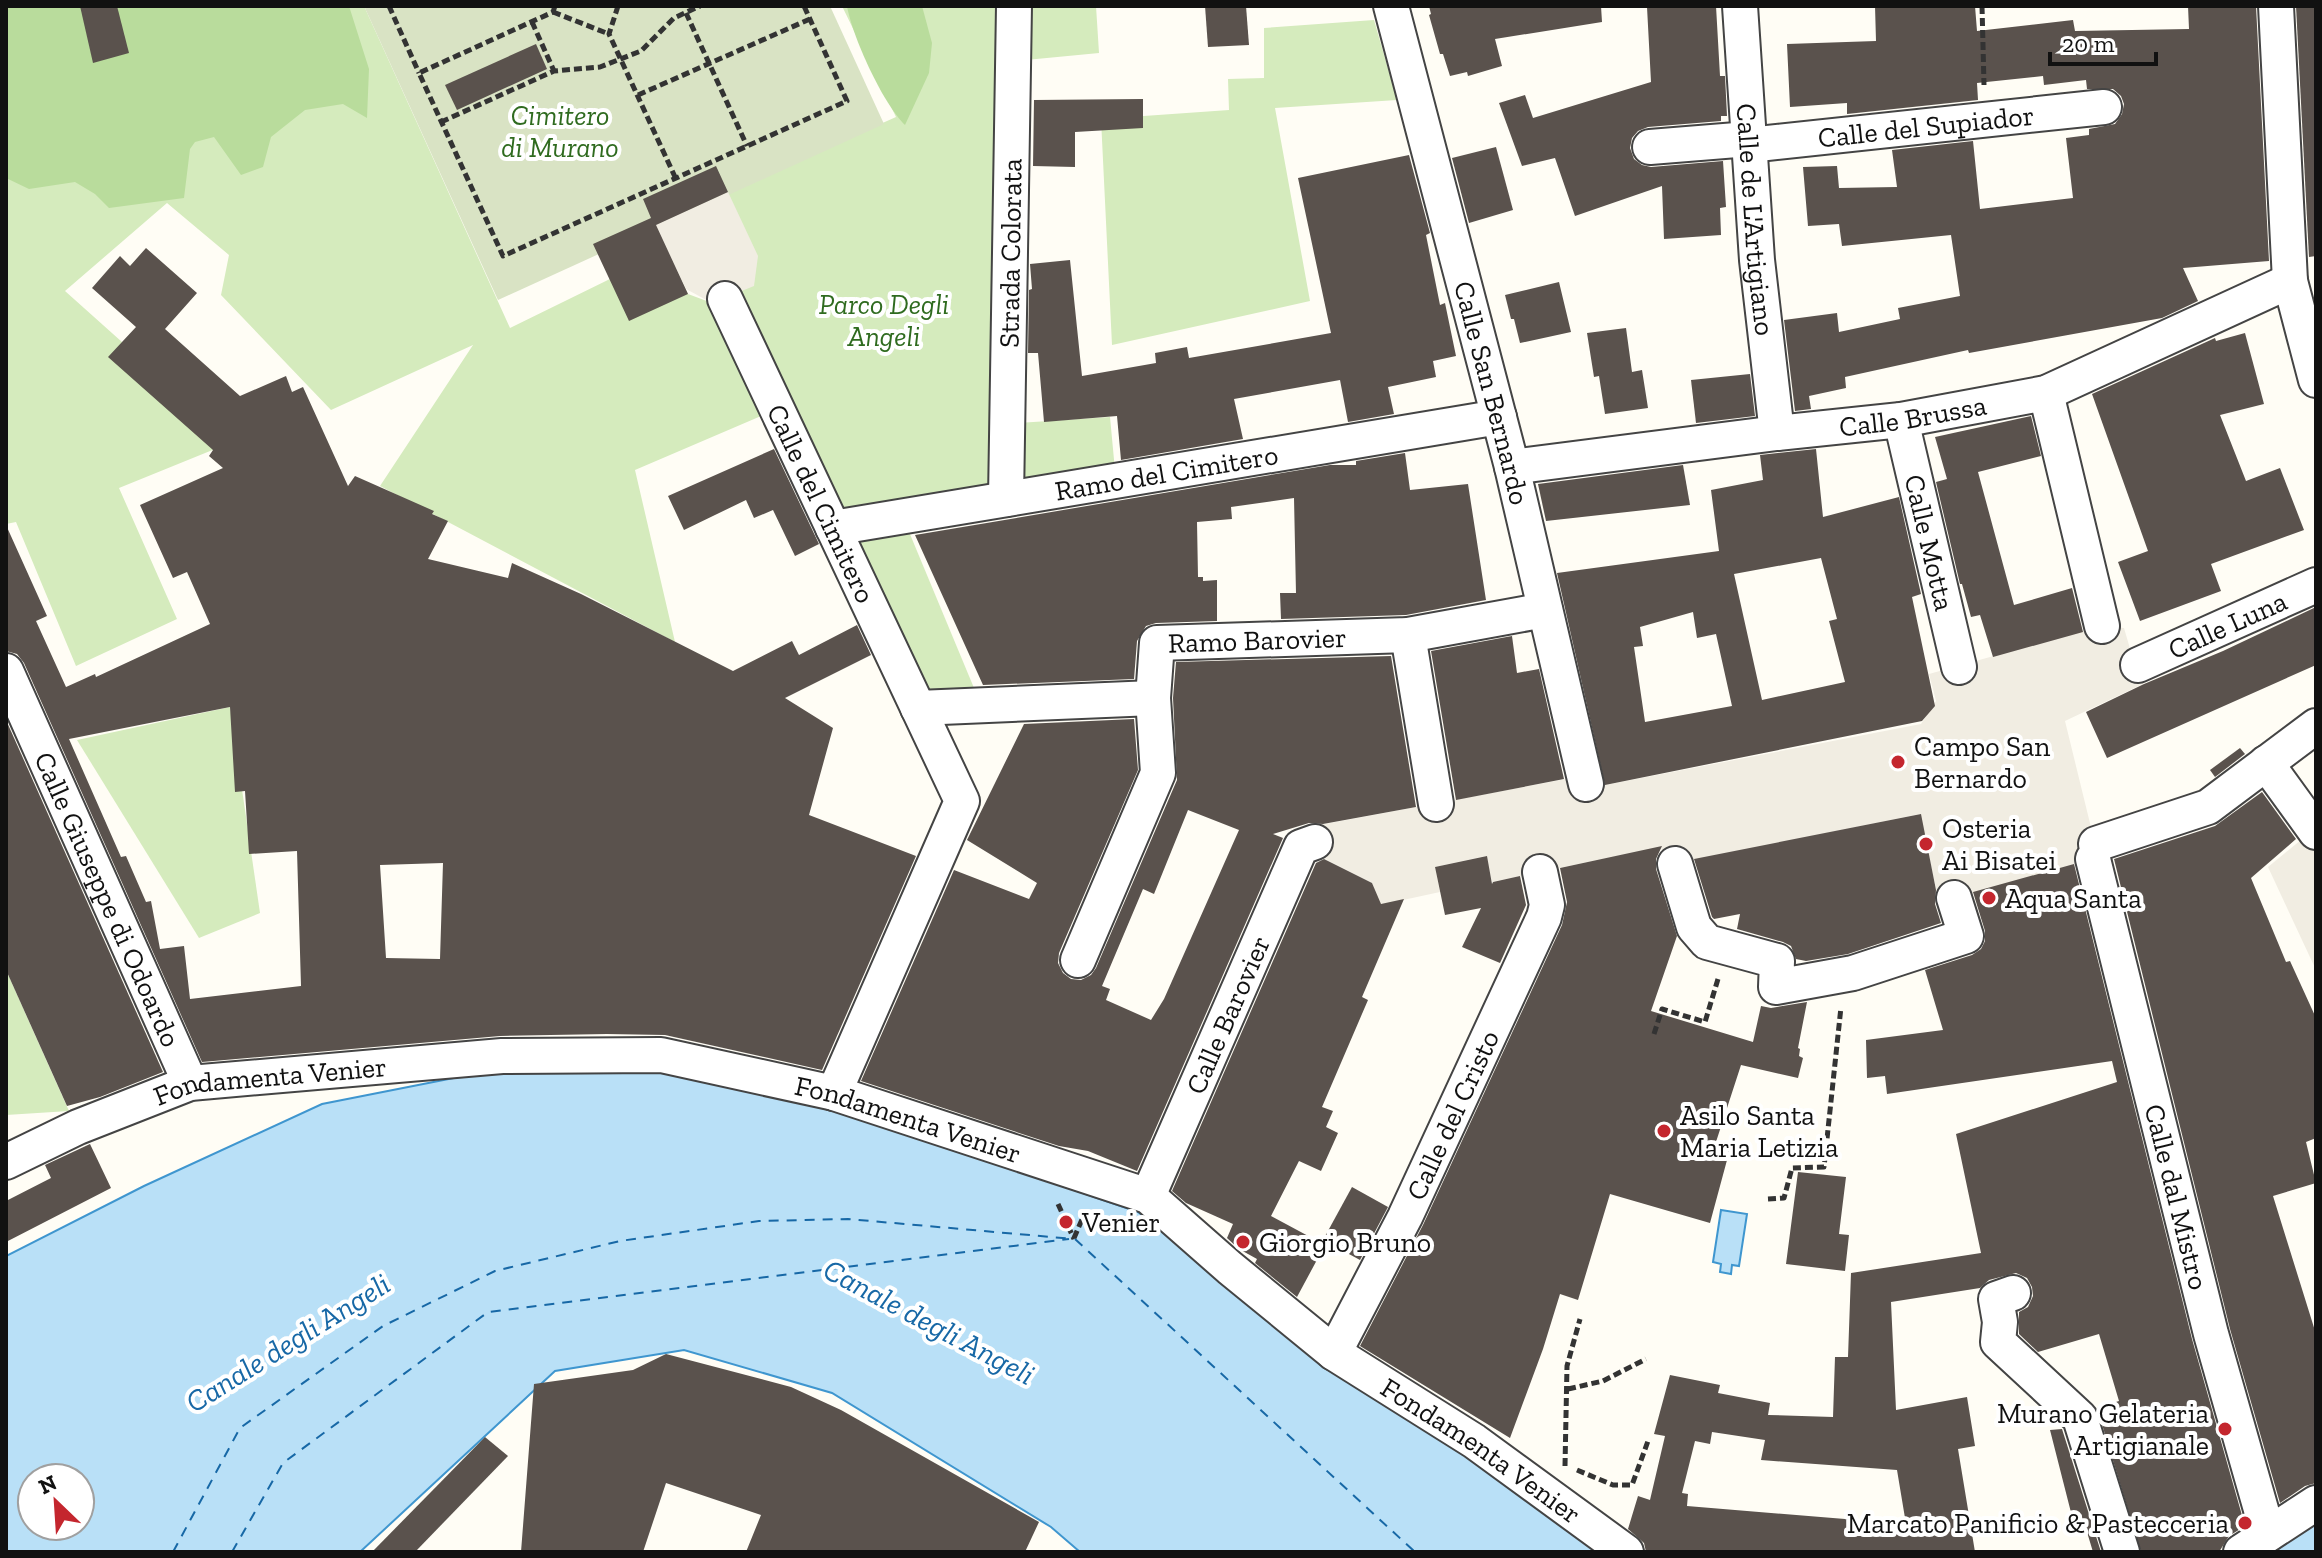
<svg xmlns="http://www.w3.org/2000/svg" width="2322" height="1558" viewBox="0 0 2322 1558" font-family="'Zilla Slab',serif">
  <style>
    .green { fill: #d5ebbd }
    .forest { fill: #b9dc9c }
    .cemetery { fill: #d9e3c4 }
    .plaza { fill: #f1ede2 }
    .water { fill: #b9e0f7; stroke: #3f96cf; stroke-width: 2; fill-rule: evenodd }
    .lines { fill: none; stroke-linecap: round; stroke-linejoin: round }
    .ferry { stroke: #1768a6; stroke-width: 2; stroke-dasharray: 10 8; stroke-linecap: butt }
    .building { fill: #5a524d; fill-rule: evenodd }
    .street-casing { stroke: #444; stroke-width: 38 }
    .path { stroke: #333; stroke-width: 5; stroke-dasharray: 8 4; stroke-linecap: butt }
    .street { stroke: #fff; stroke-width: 34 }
    .poi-dot { fill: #c4262e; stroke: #fff; stroke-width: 3 }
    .labels { text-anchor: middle; stroke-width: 8; stroke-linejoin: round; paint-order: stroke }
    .park-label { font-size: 28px; font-style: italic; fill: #2f6b1f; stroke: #fff }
    .street-label { font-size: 28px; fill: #111; stroke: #fff }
    .poi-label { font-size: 28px; fill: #111; stroke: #fff; text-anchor: start }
    .water-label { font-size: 30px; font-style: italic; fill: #1768a6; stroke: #fff }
  </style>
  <rect width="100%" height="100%" fill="#fffdf5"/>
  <g class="green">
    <path d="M6,6h358l146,322 157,-77 21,43 24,9 54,111 -131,56 40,172 -295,-156 93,-141 -142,65 -110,-115 8,-40 -62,-52 -102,88 57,51 93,107 -96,39 58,131 -101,47 -60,-144 -10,2z"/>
    <path d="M842,6h254l3,47 -73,7 -8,363 92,-6 6,64 -283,47 -108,-229 3,-107 168,-75z"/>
    <path d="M1374,20l23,80 -122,8 35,193 -198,44 -11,-226 128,-9 -1,-31 36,-1v-50z"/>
    <path d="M907,527l67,161 -51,3 -75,-149z"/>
    <path d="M230,707l30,206 -61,25 -122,-198z"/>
    <path d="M6,970l63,141 -63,4z"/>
  </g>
  <g class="forest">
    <path d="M6,6h343l20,63 -2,49 -24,-14 -38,6 -34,27 -8,30 -22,8 -27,-38 -19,5 -5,7 -6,49 -75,10 -14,-14 -20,-12 -46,7 -23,-11z"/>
    <path d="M847,6h75l10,37 -3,30 -24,52c-22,-21 -53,-89 -58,-119z"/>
  </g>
  <path class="cemetery" d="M364,6h466l54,118 -386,176z"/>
  <g class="plaza">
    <path d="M728,192l30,64 -4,30 -42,17 -26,-14 -31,-64z"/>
    <path d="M2102,626l22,2 7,24 14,31 -80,38 33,135 -5,3 -154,44 -19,-89 -245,50 -9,1 -5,-18 -169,35 -6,-26 -51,11 5,25 -60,13 -8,-22 -55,-28 -3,-29 252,-47 34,7 321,-62 15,-23 -7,-27z"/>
    <path d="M2313,830l3,2v138l-48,-103z"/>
  </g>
  <g class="water">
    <path d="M648,1064l148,31 342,117 106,86 362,254h-526l-29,-25 -219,-134 -148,-43 -129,21 -195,181h-354v-296l138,-70 178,-82 157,-31zM32,1478h48v48h-48z"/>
    <path d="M1721,1210l26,4 -8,52 -7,-1 -1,9 -11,-2 1,-8 -8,-2z"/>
    <path d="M2316,1514v38h-58z"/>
  </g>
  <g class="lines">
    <g class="ferry">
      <path d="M1075,1239l340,313"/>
      <path d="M173,1552l67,-124 143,-102 112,-55 125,-30 139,-20 89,-2 226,20"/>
      <path d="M232,1552l51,-89 205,-151 581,-73"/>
    </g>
  </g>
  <g class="building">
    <path d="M80,6h37l12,47 -36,10z"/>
    <path d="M1205,6h41l3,39 -41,2z"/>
    <path d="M1429,6h172l1,16 -107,17 7,27 -34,10 -1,-4 -17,4 -7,-22h-3l-11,-39 2,-1z"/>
    <path d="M1716,6l4,70h5l2,40h-6v5l-73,6 -10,4 -6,7 -2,10 4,11 8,6 9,2 72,-6 3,46 -6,1 1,27 -57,4 -2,-53 -87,30 -20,-58 -33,8 -23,-63 26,-8 8,23 118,-36 -4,-75z"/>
    <path d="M1875,6h100l2,25 96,-11 2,11 114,-2 -1,-23h68l13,255 -86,7 15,33 -36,17 -193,35 -1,-3 -123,27 1,11 -37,8 2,13 -16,2 -11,-91 53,-7 2,19 61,-13 -2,-11 62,-12 -9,-61 -109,11 -3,-22 -31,2 -5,-59 34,-1 2,22 58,-1 -5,-37 81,-9 7,68 93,-11 -7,-60 23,-3v-6l26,-5 7,-10 2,-10 -3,-8 -8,-7h-26l-1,-9 -42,5 -1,-9 -66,7 1,17 -131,14v-11l-57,4 -3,-63 89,-3z"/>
    <path d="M2296,6h20v250l-7,1z"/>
    <path d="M536,44l11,25 -90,41 -12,-25z"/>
    <path d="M1143,99v29l-68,4v35l-42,-1 1,-66z"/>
    <path d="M1496,147l17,63 -44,13 -17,-65z"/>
    <path d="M1409,155l21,78 -4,2 14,70 5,-2 11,53 -23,5 3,16 -48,10 6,27 -46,8 -8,-42 -106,19 9,40 -122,21 -4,-44 -73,6 -6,-69h-10l1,-63 3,-1 -2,-25 40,-4 12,116 74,-13 -1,-10 32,-6 2,11 142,-25 -33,-155z"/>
    <path d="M716,166l12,26 -72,33 32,69 -59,27 -36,-77 58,-26 -8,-19z"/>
    <path d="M146,248l51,45 -32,36 75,67 46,-20 6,16 11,-5 45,99 7,-10 79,35 -2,3 16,7 -20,38 80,19 4,-15 69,31 152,77 59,-30 7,14 58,-30 14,30 -86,43 48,30 -24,87 107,41 -94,214 -157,-35 -58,-1 -107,2 -298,26 -178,-399 -7,-9 -11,-3v-126l41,91 -11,5 30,66 29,-13 1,3 114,-53 -23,-52 -14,6 -33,-73 83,-37 -14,-12 4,-6 -105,-93 28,-30 -44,-39 28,-32 10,10zM230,707l5,85 10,-1 4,63 48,-3 4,135 -111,13 -6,-53 -24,3 -9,-48 -5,1 -20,-46 -5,1 -52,-118zM443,863l-3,96 -54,-1 -6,-93z"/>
    <path d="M1559,282l12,50 -51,11 -6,-24h-3l-6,-24z"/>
    <path d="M1626,328l6,44 10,-2 6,38 -43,6 -6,-38 -5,1 -7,-44z"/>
    <path d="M2245,333l19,71 -44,11 26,66 34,-13 24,62 -93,34 10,27 -81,30 -22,-59 30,-11 -56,-157 123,-56 1,3z"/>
    <path d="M1750,374l5,42 -59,7 -5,-43z"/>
    <path d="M2031,416l10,40 -63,16 36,133 58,-17 11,44 -90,25 -13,-42 -9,2 -9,-33h-2l-24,-102 11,-3 -12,-42z"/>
    <path d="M774,449l45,95 -24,12 -22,-46 -19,8 -8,-18 -62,30 -16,-34z"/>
    <path d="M1816,449l7,68 76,-20 22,97 -9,3 23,109 -13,15 -317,64 -48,-212 162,-22 -8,-61 52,-10 -3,-25zM1821,558l16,61 -8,2 16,61 -83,18 -28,-126zM1693,612l4,26 19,-4 16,72 -87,16 -11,-75 9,-1 -3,-19z"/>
    <path d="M1405,453l5,37 58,-6 18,116 -80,15 -125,4 -1,-26h16l-2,-95 -63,9 1,12 -35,3 1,55h5v4l14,-1v41l-61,2 -10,3 -9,15 -3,38 -151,6 -68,-150 415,-70h26v-4z"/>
    <path d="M1683,465l7,40 -144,16 -8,-37z"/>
    <path d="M2316,607v58l-209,93 -21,-46 58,-28 79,-33z"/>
    <path d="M1512,636l5,37 22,-4 25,110 -108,21 -25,-149z"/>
    <path d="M1391,656l25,151 -93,17 -14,-1 -36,11 10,4 -146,333 -49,-20 -29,-5 -198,-65 93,-211 75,29 8,-16 -70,-43 57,-116 110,-5 4,51 -79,183 -1,10 5,10 8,6 10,1 10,-5 5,-7 81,-188 -4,-82 3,-36zM1188,810l51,20 -75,169 -13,21 -45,-20 4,-11 -8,-3 41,-97 11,5z"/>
    <path d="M6,720l157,352 -63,25 -33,9 -61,-136z"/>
    <path d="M2240,748l5,6 -30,23 -5,-7z"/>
    <path d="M2262,792l34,47 -45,39 35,84 4,-1 26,57v120l-10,4 10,41 -43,13 43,138v149l-11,3 -25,17 -50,-174 -116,-470 101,-33z"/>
    <path d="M1921,814l15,76 -1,14 6,19 -93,31 -42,7 -10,-2 -5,-13 -8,-4 -46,-13 3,-15 -26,5 -2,-2 -18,-58z"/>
    <path d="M1662,846l-6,13v10l21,67 -26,75 102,31 8,-36 10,2 36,-6 -9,46 2,1 -1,7 4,2 -5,20 -57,-13 -26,80 15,4 -20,74 -100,-29 -32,106 -18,-6 -17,55 -33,89 -150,-92 63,-121 139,-300 5,-23 -7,-34z"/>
    <path d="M1487,856l5,28 1,-2 27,-6 6,29 -26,58 -38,-16 19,-39 -36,7 -10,-48z"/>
    <path d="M1324,859l48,24 9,21 23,-5 -42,98 6,3 -46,107 11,4 -7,16 12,6 -17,38 -22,-10 -28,55 54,29 -28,52 -42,-34 2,-4 -18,-10 -12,-11 6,-14 -47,-21 -14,-12 144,-328z"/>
    <path d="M2074,864l118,475 53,187 -16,10 -10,16h-78l-44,-144 22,-7 -20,-67 -61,18 -19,-18v-22l9,-5 5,-11 -1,-9 -5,-9 -11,-5 -27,7 -9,8 -89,14 5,108 71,-13 8,49 -17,3 17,103h-329l-2,-9 -16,-14 10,-33 12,4 15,-64 -11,-2 16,-59 50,10 -2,8 52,10 -2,12 65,2 2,-60h13l3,-84 130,-20 -25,-119 161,-52 -5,-21 -225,33 -2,-18 -18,2 -1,-38 77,-10 -18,-60 47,-15 9,-6 4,-8v-10l-12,-39zM1712,1432l53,8 -4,20 136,10 9,54 -219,-18 1,-12 -6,-1 13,-52 15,3z"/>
    <path d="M90,1144l21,44 -105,54v-41l45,-23 -6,-13z"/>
    <path d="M1798,1172l48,5 -7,57 10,1 -4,36 -59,-7z"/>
    <path d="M1352,1187l36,20 -28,53 -37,-20z"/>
    <path d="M666,1354l125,33 50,23 198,112 -14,30h-279l15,-37 -95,-32 -23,69h-122l13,-168 99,-14z"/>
    <path d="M2062,1429l39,123h-8l-6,-20 -10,4 -27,-106z"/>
    <path d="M485,1437l23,19 -93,96h-43z"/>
  </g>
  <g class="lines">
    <g class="street-casing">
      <g id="street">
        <path id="s1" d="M1391,6l121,461 74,317"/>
        <path id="s2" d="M1740,6l17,254 20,173"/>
        <path d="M2276,6l14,275 26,99"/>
        <path id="s3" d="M1749,145l355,-38"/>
        <path d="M1650,147l99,-8"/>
        <path id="s4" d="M725,299l237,502 -128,292"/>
        <path d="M2046,393l56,233"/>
        <path id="s5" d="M1901,420l58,247"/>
        <path id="s6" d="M1512,467l265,-34 124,-13 145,-27 244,-112"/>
        <path id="s7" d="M1006,499l8,-493"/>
        <path id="s8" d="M833,528l666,-111"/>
        <path d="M1408,635l28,169"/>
        <path id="s9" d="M2138,665l178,-80"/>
        <path id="s10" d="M6,671l184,412"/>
        <path d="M918,708l235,-10"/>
        <path d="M2266,763l50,69"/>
        <path d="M2096,844l112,-37 108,-81"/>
        <path id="s11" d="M2093,859l118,475 57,200"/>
        <path d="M1675,864l19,63 13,15 70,19 -1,26 77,-14 113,-37 -12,-38"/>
        <path id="s12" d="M1078,960l80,-187 -5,-75 4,-55 251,-8 137,-25"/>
        <path id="s13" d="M6,1162l72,-35 112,-44 312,-27 159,-1 173,38 314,103 82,72 104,85 140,88 152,111"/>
        <path id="s14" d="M1148,1196l153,-349 14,-5"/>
        <path d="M2013,1293l-17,6 4,23 -2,20 82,76 42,134"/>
        <path id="s15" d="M1334,1353l71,-136 139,-300 3,-12 -7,-33"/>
        <path d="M2241,1552l75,-49"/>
      </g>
    </g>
    <g class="path">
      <path d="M389,6l30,67"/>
      <path d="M555,6l-2,6 -134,61 84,183 344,-155 -43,-95"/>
      <path d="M618,6l-9,28 67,145"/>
      <path d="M1982,6l2,79"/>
      <path d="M553,12l56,22"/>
      <path d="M686,13l61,133"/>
      <path d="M532,22l22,49"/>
      <path d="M638,95l172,-76"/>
      <path d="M441,122l113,-51 46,-4 41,-16 33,-33 26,-12"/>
      <path d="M1654,1034l8,-25 43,13 13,-43"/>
      <path d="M1768,1199l16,-1 8,-30 32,-1 17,-160"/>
      <path d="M1058,1204l16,35"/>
      <path d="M1074,1238l12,-28"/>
      <path d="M1568,1389l35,-8 43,-22"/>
      <path d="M1565,1466l2,-100 13,-47"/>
      <path d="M1577,1470l36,15h19l16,-44"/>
    </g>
    <use href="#street" class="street"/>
  </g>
  <g class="poi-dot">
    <circle cx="1898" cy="762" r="8"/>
    <circle cx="1926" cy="844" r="8"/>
    <circle cx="1989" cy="898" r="8"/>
    <circle cx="1664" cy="1131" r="8"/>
    <circle cx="1066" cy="1222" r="8"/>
    <circle cx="1243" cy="1242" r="8"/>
    <circle cx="2225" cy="1429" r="8"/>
    <circle cx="2245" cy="1523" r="8"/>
  </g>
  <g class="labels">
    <g class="park-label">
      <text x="560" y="125">Cimitero<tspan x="560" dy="32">di Murano</tspan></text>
      <text x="884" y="314">Parco Degli<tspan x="884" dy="32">Angeli</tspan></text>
    </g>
    <g class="street-label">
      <text dy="10" stroke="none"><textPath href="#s3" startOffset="178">Calle del Supiador</textPath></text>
      <text dy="10" stroke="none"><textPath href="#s2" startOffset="214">Calle de L'Artigiano</textPath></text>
      <text dy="10" stroke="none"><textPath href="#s7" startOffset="246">Strada Colorata</textPath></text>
      <text dy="10" stroke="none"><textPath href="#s1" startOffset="400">Calle San Bernardo</textPath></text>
      <text dy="10" stroke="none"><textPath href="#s6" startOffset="404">Calle Brussa</textPath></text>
      <text dy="10" stroke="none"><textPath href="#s8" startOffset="338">Ramo del Cimitero</textPath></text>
      <text dy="10" stroke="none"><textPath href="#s4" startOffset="226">Calle del Cimitero</textPath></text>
      <text dy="10" stroke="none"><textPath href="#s5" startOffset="126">Calle Motta</textPath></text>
      <text dy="10" stroke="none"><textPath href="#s9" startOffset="98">Calle Luna</textPath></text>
      <text dy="10" stroke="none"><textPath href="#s12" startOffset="434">Ramo Barovier</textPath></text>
      <text dy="10" stroke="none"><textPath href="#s10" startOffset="250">Calle Giuseppe di Odoardo</textPath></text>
      <text dy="10" stroke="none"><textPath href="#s14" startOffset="198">Calle Barovier</textPath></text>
      <text dy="10" stroke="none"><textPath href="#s13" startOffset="280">Fondamenta Venier</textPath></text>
      <text dy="10" stroke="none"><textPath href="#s15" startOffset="266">Calle del Cristo</textPath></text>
      <text dy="10" stroke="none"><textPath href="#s13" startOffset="928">Fondamenta Venier</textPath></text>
      <text dy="10" stroke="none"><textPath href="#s11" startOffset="348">Calle dal Mistro</textPath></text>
      <text dy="10" stroke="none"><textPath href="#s13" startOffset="1600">Fondamenta Venier</textPath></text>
    </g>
    <g class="poi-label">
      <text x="1914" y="756">Campo San<tspan x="1914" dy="32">Bernardo</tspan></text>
      <text x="1942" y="838">Osteria<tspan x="1942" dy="32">Ai Bisatei</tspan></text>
      <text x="2005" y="908">Aqua Santa</text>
      <text x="1680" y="1125">Asilo Santa<tspan x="1680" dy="32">Maria Letizia</tspan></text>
      <text x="1082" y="1232">Venier</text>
      <text x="1259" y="1252">Giorgio Bruno</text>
      <text x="2209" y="1423" text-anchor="end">Murano Gelateria<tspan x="2209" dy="32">Artigianale</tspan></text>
      <text x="2229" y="1533" text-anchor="end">Marcato Panificio &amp; Pastecceria</text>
    </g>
    <g class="water-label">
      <text transform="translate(929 1322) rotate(28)" y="10">Canale degli Angeli</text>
      <text transform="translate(288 1343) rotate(-32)" y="10">Canale degli Angeli</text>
    </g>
  </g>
  <rect width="2322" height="1558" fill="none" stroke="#111111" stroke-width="16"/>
  <g transform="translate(56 1502) rotate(335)"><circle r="38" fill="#ffffff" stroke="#a0a0a0" stroke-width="2"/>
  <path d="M0-6L14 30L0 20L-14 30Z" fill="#c4262e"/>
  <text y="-12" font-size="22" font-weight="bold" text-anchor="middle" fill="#111111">N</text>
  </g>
  <path d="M2050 52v12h106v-12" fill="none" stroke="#111111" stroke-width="4"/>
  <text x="2062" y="52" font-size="24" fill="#111111" stroke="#ffffff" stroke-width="6" paint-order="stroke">20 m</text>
</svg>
